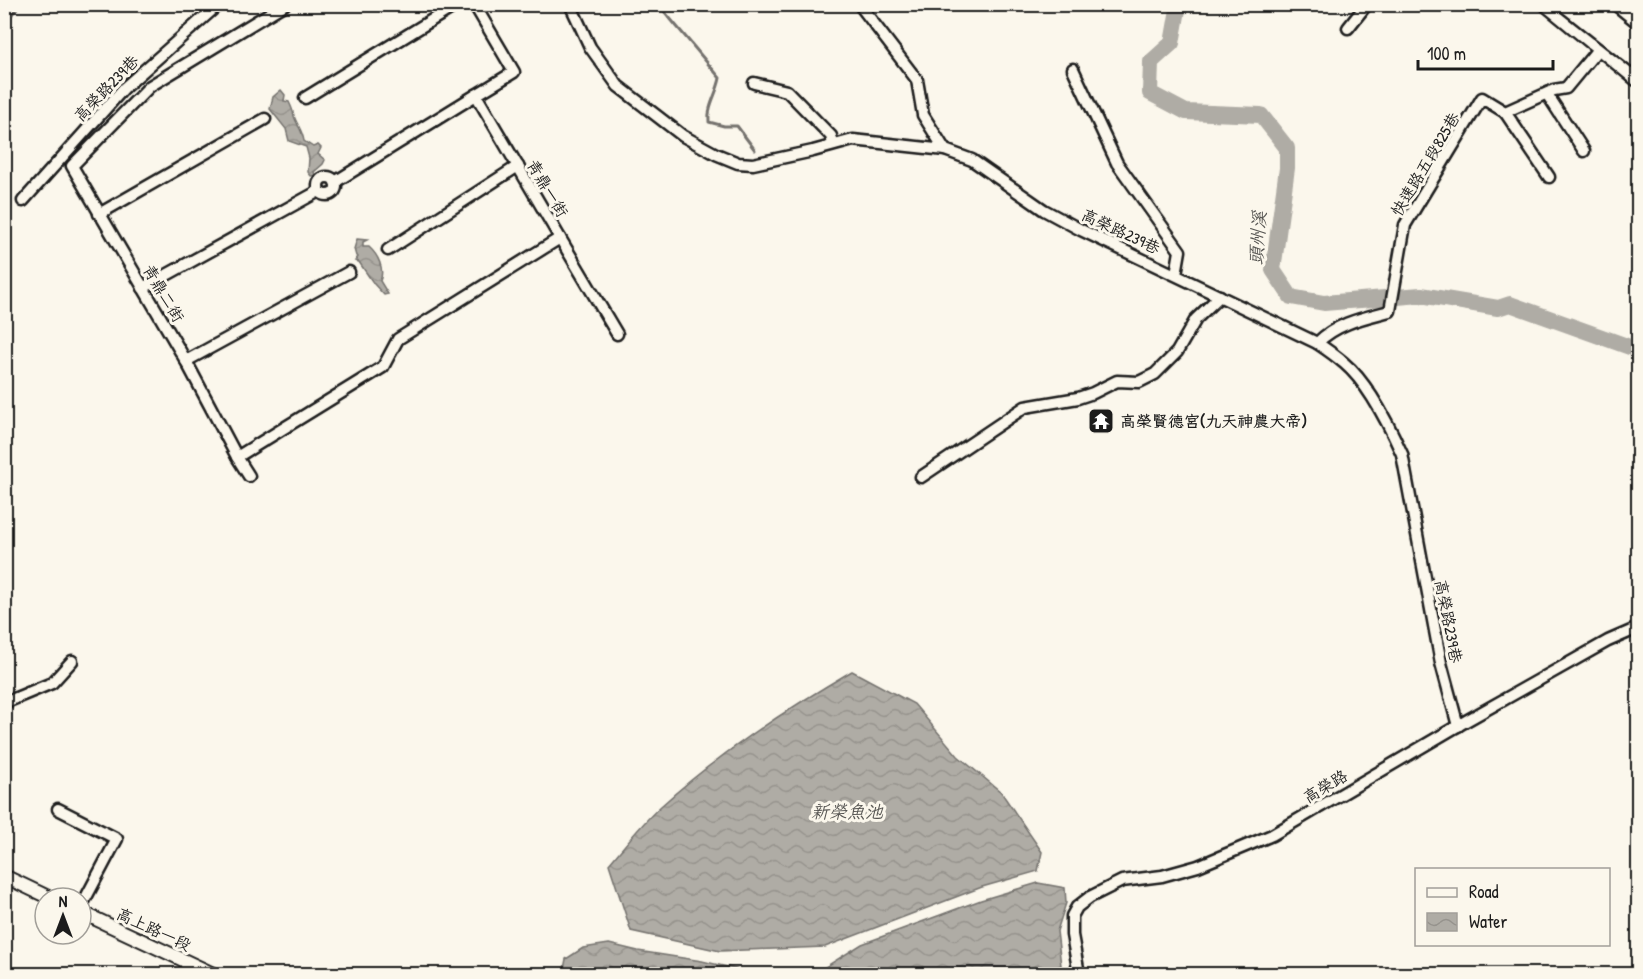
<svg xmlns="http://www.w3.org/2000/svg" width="1643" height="979" viewBox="0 0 1643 979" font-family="'Patrick Hand','LXGW WenKai TC',sans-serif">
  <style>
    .water { fill: url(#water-waves); stroke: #74726e; stroke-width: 1.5 }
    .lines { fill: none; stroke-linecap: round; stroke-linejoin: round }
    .stream { stroke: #74726e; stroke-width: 3 }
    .river { stroke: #afaca5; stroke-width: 16 }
    .minor-casing { stroke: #1c1c1c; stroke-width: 15 }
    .tertiary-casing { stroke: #1c1c1c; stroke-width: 16 }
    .primary-casing { stroke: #1c1c1c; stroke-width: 21 }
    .minor { stroke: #fbf7ec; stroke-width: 10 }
    .tertiary { stroke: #fbf7ec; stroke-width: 12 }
    .primary { stroke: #fbf7ec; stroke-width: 16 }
    .trunk-bridge-casing { stroke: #1c1c1c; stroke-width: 21; stroke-linecap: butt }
    .trunk-bridge { stroke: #fbf7ec; stroke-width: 16 }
    .labels { text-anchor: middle; stroke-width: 6; stroke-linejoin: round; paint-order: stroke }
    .street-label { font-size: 16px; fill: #1c1c1c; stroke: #fbf7ec }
    .poi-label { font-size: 16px; font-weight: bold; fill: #1c1c1c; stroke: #fbf7ec; text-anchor: start }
    .water-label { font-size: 18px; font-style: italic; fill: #575653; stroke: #fbf7ec }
  </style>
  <defs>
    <pattern id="water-waves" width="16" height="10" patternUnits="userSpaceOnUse" patternTransform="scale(1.5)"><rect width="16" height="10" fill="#afaca5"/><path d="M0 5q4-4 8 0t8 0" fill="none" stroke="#96938d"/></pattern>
  </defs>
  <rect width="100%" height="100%" fill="#fbf7ec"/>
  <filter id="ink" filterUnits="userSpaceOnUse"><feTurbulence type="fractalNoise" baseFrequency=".0167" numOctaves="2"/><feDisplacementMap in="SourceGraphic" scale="12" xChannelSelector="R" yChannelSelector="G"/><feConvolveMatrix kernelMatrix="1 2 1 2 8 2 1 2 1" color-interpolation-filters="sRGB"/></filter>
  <g filter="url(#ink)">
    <g class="water">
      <path d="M281,90l4,5 -1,6 5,1c3,6 4,8 5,14 3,9 8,13 10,25l9,6 5,-2 3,3 -3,6 7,6 -2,4 -9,8 1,3 -4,1 -3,-4 1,-14 -3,-11 -17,-6 -3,-12 -16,-20 3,-12z"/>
      <path d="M357,239l10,1 -4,2v5h6c9,8 16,22 11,34l8,13 -4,1 -10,-11 -15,-22 -4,-1 3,-4 -2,-1 -2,-7z"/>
      <path d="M852,671l62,33 44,52 43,36 41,60 -4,19 -56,16 -157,60 -105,4 -89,-20 -22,-67c17,-20 33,-41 52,-58 59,-53 123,-95 191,-135z"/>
      <path d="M1038,883l27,5 1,15 -9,28 5,43h-245l5,-5 40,-25 119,-44z"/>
      <path d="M609,944l29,7 64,10 55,13h-194l3,-15 17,-11z"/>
    </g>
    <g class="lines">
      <g class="stream">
        <path d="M658,4l62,74c-3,16 -13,28 -11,44l15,4h13l18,24"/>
        <path d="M4,24l16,-20"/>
      </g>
      <path class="river" d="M1179,4l-7,39 -21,19 -1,31 36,19 75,3 26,33v20l-14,102 18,27 33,6 97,-8 77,13 12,-4 128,46"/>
      <g class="minor-casing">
        <g id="minor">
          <path d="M285,4l-135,82 -78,80 114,195 51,96 146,-90 15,-28 162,-101 -84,-143 38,-23 -40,-68"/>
          <path d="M570,4l20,43 28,39 65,50 33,18 22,9 15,1 60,-13 40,-11 92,10 27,10 72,50 37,20 236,113c9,6 19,13 27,20 24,20 45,62 58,91l39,209 17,63"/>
          <path d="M859,4l58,76 6,35 22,35"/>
          <path d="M1348,28l19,-24"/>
          <path d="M1073,69l44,94 63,88 -4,23"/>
          <path d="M754,83l33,8 44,45 2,8"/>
          <path d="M1547,94l37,57"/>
          <path d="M305,98l153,-94"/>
          <path d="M1505,112l44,65"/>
          <circle cx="327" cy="186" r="9"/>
          <path d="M335,182l141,-87"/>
          <path d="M23,201l101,-113 95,-84"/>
          <path d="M99,214l166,-95"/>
          <path d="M560,238l57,96"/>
          <path d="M388,250l130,-84"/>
          <path d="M143,288l176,-97"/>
          <path d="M1317,343c20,-20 46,-25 73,-32l15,-86 77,-127 23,14 49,-22 12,-2 33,-40"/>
          <path d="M186,361l163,-89"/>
          <path d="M237,457l12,19"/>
          <path d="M921,477l104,-70 53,-9 15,-5 24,-12 22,1 16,-8 22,-22 19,-33 24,-23"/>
          <path d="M4,703l48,-20 20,-22"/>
          <path d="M58,809l59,30 -36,68"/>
          <path d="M185,974l2,-12"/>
          <path d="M1079,974l-7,-39v-19l5,-9 13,-10 32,-16 40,-5 36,-10 74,-31 194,-114 142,-80 30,-13"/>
        </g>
      </g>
      <g class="tertiary-casing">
        <g id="tertiary">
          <path d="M4,876l46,22"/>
          <path d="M81,912l132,62"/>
        </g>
      </g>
      <g class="primary-casing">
        <path id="primary" d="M1548,4l90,74"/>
      </g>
      <use href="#minor" class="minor"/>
      <use href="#tertiary" class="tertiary"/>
      <use href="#primary" class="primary"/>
      <g class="trunk-bridge-casing">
        <g id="trunk-bridge">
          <path d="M1566,4l72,57"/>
          <path d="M1590,4l48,39"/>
        </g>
      </g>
      <use href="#trunk-bridge" class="trunk-bridge"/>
    </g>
  </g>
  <defs>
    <g id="temple-square" transform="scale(1.35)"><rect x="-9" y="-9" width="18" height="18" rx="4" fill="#1c1c1c" stroke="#fbf7ec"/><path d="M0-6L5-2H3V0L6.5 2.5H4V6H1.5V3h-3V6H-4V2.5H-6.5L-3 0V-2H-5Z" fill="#fff"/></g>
  </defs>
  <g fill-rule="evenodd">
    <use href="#temple-square" x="1101" y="421"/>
  </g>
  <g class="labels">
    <g class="street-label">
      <text transform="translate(106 88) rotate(-46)" y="6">高榮路239巷</text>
      <text transform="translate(1425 164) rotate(-59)" y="6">快速路五段825巷</text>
      <text transform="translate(548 188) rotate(59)" y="6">青鼎一街</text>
      <text transform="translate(1121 231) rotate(25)" y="6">高榮路239巷</text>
      <text transform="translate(164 293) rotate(59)" y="6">青鼎二街</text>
      <text transform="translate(1449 621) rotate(79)" y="6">高榮路239巷</text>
      <text transform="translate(1325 786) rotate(-31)" y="6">高榮路</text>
      <text transform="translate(154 929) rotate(25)" y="6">高上路一段</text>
    </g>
    <g class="poi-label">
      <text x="1120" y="427">高榮賢德宮(九天神農大帝)</text>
    </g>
    <g class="water-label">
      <text transform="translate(1258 238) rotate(-86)" y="6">頭州溪</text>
      <text x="847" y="818">新榮魚池</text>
    </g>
  </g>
  <rect width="1643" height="979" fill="none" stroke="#fbf7ec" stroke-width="24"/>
  <rect x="12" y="12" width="1619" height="955" fill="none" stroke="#1c1c1c" stroke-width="2" filter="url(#ink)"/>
  <rect x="1415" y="868" width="195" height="78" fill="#fbf7ec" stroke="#a29f99" stroke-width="1.5"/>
  <rect x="1427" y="888" width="30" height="9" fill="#fbf7ec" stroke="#a29f99" stroke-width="1.5"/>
  <text x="1469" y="898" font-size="18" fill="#1c1c1c">Road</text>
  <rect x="1427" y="913" width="30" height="18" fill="url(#water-waves)" stroke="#a29f99" stroke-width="1.5"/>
  <text x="1469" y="928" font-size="18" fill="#1c1c1c">Water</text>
  <g transform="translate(63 916)"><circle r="28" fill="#fbf7ec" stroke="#a29f99" stroke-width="1.5"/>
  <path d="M0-4.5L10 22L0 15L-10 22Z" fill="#1c1c1c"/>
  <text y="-9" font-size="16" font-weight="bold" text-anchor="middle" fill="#1c1c1c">N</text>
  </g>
  <path d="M1418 60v9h135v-9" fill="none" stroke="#1c1c1c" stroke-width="3"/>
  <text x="1427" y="60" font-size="18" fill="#1c1c1c" stroke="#fbf7ec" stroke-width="4.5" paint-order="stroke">100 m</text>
</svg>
